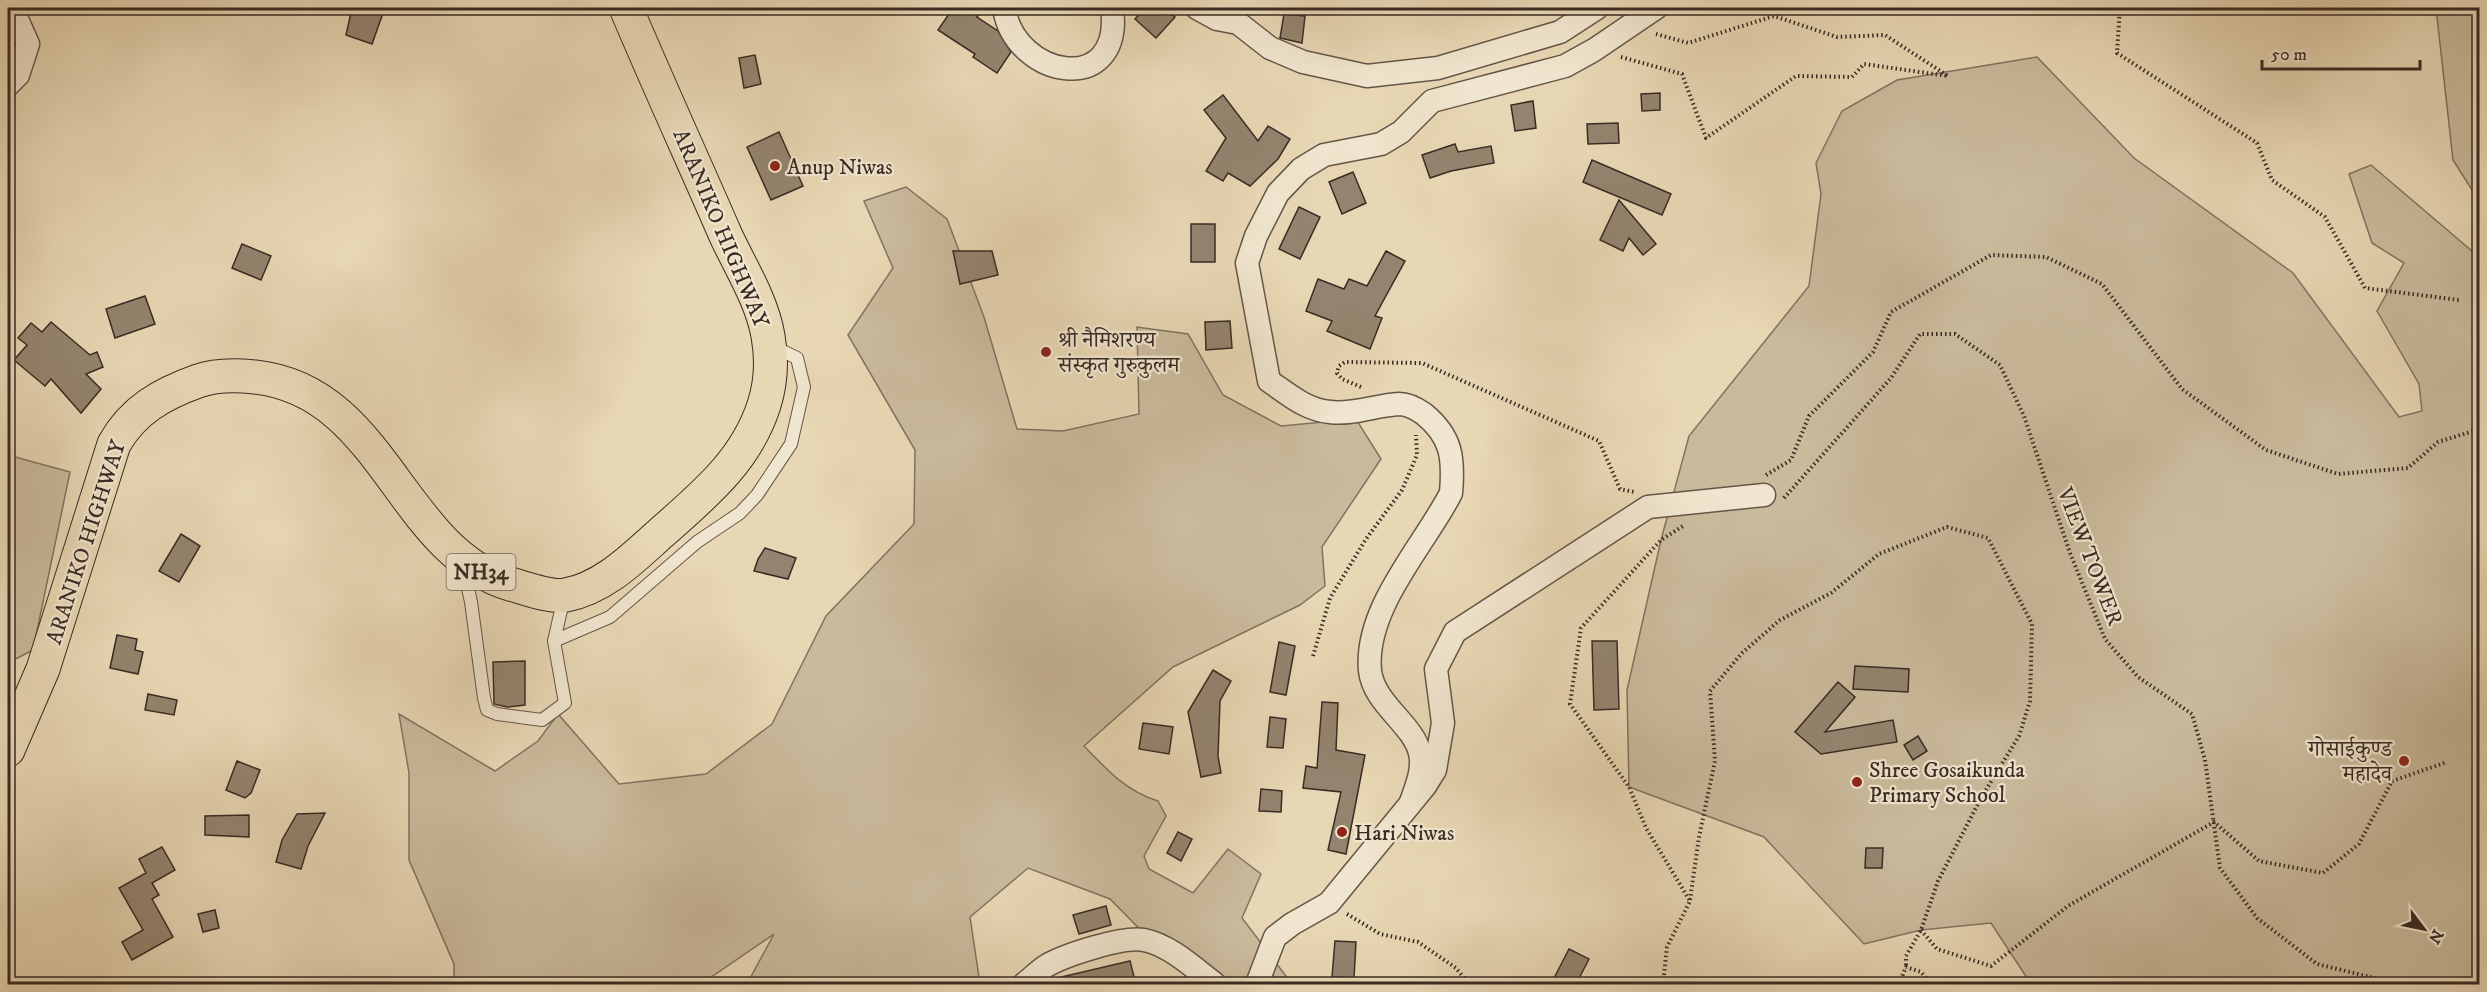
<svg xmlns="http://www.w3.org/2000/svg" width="2487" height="992" viewBox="0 0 2487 992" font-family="'IM FELL DW Pica','Noto Serif Devanagari',serif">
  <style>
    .green { fill: #caba9c; stroke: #827260; stroke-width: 1.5 }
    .building { fill: #94846f; stroke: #392b24; stroke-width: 1.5 }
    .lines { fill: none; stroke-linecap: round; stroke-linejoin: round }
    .lane-casing { stroke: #655648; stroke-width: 14 }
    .street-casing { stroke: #655648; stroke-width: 25 }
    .highway-casing { stroke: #392b24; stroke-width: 35 }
    .path { stroke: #392b24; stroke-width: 4; stroke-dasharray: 1.5 3; stroke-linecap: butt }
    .lane { stroke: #f0e5ce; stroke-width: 12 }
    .street { stroke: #f0e5ce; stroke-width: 22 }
    .highway { stroke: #e8d7b4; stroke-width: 33 }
    .poi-dot { fill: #8f2418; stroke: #f0e5ce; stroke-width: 2 }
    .labels { text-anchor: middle; stroke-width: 4.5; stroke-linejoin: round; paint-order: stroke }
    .shield { fill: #f0e5ce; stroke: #706357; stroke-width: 1.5 }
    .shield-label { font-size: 21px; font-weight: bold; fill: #392b24 }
    .poi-label { font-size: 22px; fill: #392b24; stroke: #f0e5ce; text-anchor: start }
    .street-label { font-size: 22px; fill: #392b24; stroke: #f0e5ce }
  </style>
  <rect width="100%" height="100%" fill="#e8d7b4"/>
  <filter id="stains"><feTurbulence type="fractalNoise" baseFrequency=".00333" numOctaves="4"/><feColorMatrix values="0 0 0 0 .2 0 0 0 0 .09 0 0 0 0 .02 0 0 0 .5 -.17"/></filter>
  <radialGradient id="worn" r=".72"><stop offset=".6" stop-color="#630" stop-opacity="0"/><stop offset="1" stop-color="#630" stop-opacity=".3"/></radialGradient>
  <g class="green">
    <path d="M2436,8h43v193l-26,-41z"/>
    <path d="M2037,57l97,101 159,115 106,144 23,-6 -3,-27 -42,-73 27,-48 -32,-20 -23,-69 22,-9 108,92v727h-448l-40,-61 -70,7 -57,14 -100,-107 -135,-50 -2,-97 34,-150 28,-104 120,-150 12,-92 -5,-31 26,-52 55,-31z"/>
    <path d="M906,187l41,32 37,98 33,112 46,2 76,-17 -2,-87 51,7 35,61 58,31 75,-7 25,40 -59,88 3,39 -25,19 -127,62 -89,79c23,24 42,45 74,55l8,15 -22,40 5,13 44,24 35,-44 33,25 -19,44 50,66h-98l-84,-85 -82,-31 -58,49 10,67h-233l27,-50 -73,50h-247v-20l-45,-104v-87l-10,-59 96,57 43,-30 20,-27 61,70 87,-10 66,-50 54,-108 88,-92 1,-74 -67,-115 45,-67 -29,-67z"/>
    <path d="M8,455l62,17 -37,178 -25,13z"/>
  </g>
  <g class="building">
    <path d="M352,8l31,5 -11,31 -26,-9z"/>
    <path d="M953,8h31l-7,9 21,14 13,21 -14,21 -24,-16 2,-3 -37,-24z"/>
    <path d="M1145,8h19l11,9 -19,21 -21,-19z"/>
    <path d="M1284,14l21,2 -3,27 -22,-5z"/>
    <path d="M755,55l6,29 -17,4 -5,-30z"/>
    <path d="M1660,93v17l-18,1 -1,-17z"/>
    <path d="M1223,95l35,46 10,-15 22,13 -12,20 -28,27 -22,-13 -5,8 -17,-10 20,-33 -22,-28z"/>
    <path d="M1533,101l3,27 -21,3 -4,-26z"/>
    <path d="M1618,123l1,20 -31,1 -1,-20z"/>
    <path d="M779,132l24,54 -32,14 -24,-53z"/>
    <path d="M1455,144l3,8 33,-6 3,17 -43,8 -21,7 -8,-23z"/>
    <path d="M1592,160l79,34 -9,21 -79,-33z"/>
    <path d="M1353,172l13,31 -24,11 -13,-32z"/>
    <path d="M1619,200l37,44 -13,11 -14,-17 -6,13 -23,-11z"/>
    <path d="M1299,207l21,10 -20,42 -21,-10z"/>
    <rect x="1191" y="224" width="24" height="38"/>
    <path d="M242,244l29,12 -10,24 -29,-12z"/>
    <path d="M953,251h39l6,24 -38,9z"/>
    <path d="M1386,251l19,10 -30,55 7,2 -12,31 -43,-18 5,-10 -26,-10 12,-32 26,10 5,-10 18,7z"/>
    <path d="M145,296l10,28 -40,14 -9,-29z"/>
    <path d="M1230,321l2,27 -26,2 -1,-28z"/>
    <path d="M51,322l39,33 7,-3 6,15 -17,7 15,15 -20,24 -30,-34 -6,7 -31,-26 13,-15 -9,-7 13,-15 11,9z"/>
    <path d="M181,534l19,12 -21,36 -20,-11z"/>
    <path d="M765,548l31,10 -8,21 -34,-8 4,-12z"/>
    <path d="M117,635l20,4 -2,11 8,2 -5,22 -28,-6z"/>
    <path d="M1592,641h25l2,68 -25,1z"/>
    <path d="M1279,642l16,4 -9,49 -16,-3z"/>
    <path d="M525,661v44l-18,2 -13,-3 -1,-42z"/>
    <path d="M1855,666l54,3 -1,23 -55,-3z"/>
    <path d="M1213,670l18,11 -11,20 -2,55 3,17 -20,4 -13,-65z"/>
    <path d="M1838,682l17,15 -30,35 68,-12 4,22 -76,12 -26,-22z"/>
    <path d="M148,694l29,6 -3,15 -29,-5z"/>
    <path d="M1322,702l16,1 -2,47 29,5 -19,99 -18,-4 13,-58 -38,-4 3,-22 11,2z"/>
    <path d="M1270,717l16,2 -3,29 -16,-1z"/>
    <path d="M1143,723l30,4 -4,27 -30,-5z"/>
    <path d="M1918,736l9,15 -14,9 -9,-15z"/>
    <path d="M237,761l23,9 -9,23 -6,5 -19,-8z"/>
    <path d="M1261,789l21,2 -1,21 -22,-1z"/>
    <path d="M325,813l-17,33 -7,23 -25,-7 6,-22 15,-26z"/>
    <path d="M249,815v22l-44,-2v-19z"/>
    <path d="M1178,832l14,7 -11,22 -14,-8z"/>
    <path d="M162,847l13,23 -23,13 7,12 -7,4 21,38 -41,23 -10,-18 21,-12 -24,-42 27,-15 -7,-14z"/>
    <path d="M1866,848h17l-1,20h-17z"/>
    <path d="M1106,906l5,19 -32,9 -6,-19z"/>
    <path d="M215,910l4,18 -16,4 -5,-18z"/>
    <path d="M1335,941l21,1 -2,36 -22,-1z"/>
    <path d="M1569,949l20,10 -13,25h-25z"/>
    <path d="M1130,961l5,20 -17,3h-60l-1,-6z"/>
  </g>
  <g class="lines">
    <g class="lane-casing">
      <g id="lane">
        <path d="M463,565l8,37 13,96 3,12 10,4 45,6 23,-17 -11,-62 10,-44"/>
        <path d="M554,641l56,-24 87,-75 43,-29 17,-18 34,-51 13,-57 -7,-29 -23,-11"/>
      </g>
    </g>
    <g class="street-casing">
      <g id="street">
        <path d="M1004,8c11,71 120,90 108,0"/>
        <path d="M1197,8l20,11 21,4 32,25 33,14 64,14 71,-8 122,-36 37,-24"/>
        <path d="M8,85l10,-10 10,-31 -16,-36"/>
        <path d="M1411,802c5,-15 13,-32 9,-49 -7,-29 -46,-49 -50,-82 -6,-63 54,-125 81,-178 3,-35 1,-56 -27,-79 -7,-5 -16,-10 -25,-10 -22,1 -47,11 -69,8 -24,-2 -42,-18 -61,-31l-22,-118 9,-27 22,-43 23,-24 23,-14 57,-11 20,-12 31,-31 133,-35 29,-16 62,-42"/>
        <path d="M1024,984c7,-5 14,-13 22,-18 19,-11 77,-30 98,-26 26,5 51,29 71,44"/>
        <path d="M1257,984l18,-47 17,-13 37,-21 96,-117 10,-16 8,-47 -7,-54 19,-37 193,-125 116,-12"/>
      </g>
    </g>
    <g class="highway-casing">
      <path id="highway" d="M8,750l35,-81 71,-225c19,-34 48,-50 84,-63 17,-6 39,-6 57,-4 129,14 144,173 255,207 15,4 41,14 56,11 38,-7 68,-38 95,-62 43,-38 85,-72 103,-128 7,-22 8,-47 4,-69 -6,-35 -27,-68 -42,-100 -33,-76 -68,-152 -100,-228"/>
    </g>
    <g class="path">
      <path d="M2120,8l-3,45 140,90 15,37 53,37 40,71 94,12"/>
      <path d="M1621,57l61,17 24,64 90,-62 56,1 12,-13 84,12 -63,-41 -48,2 -63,-21 -86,27 -32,-9"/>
      <path d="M1361,387l-19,-8 -5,-6 2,-7 6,-4 77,1 177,78 21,48 14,3"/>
      <path d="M1766,475l25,-15 18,-44 64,-64 18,-40 100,-57 55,2 56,27 80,105 84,61 72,24 70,-6 30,-26 42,-13"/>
      <path d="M1784,498l107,-120 29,-44h35l45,31 24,51 46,137 35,86 33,38 54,37 13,46 15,108 37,50 60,46 82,20"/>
      <path d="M1313,656l17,-58 36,-59 36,-49 15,-35 -1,-20"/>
      <path d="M1690,900l9,-63 16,-76 -5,-70 32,-38 38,-33 51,-27 48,-39 68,-27 41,11 44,86 -2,77 -11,35 -38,62 -43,83 -17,49 -15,26v11"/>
      <path d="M1347,914l33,20 38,8 38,26 13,16"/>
      <path d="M1921,930l16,19 54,17 77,-60 146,-84 45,39 64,12 36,-29 33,-63 55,-19"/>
      <path d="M1663,984l4,-37 23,-46 -44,-73 -17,-41 -59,-83 11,-76 80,-88 22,-14"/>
      <path d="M1899,984l7,-17 15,5 10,12"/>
    </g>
    <use href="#lane" class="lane"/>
    <use href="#street" class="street"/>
    <use href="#highway" class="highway"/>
  </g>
  <g class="poi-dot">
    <circle cx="775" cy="166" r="6"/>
    <circle cx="1046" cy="352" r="6"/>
    <circle cx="2404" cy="761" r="6"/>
    <circle cx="1857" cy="782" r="6"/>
    <circle cx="1342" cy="832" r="6"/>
  </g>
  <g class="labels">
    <rect class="shield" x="446.5" y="554" width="69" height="36" rx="4.5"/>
    <g class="shield-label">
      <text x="481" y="579">NH34</text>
    </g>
    <g class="poi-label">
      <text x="787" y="174">Anup Niwas</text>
      <text x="1058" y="347">श्री नैमिशरण्य<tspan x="1058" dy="25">संस्कृत गुरुकुलम</tspan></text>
      <text x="2392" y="756" text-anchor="end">गोसाईकुण्ड<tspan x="2392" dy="25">महादेव</tspan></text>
      <text x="1869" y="777">Shree Gosaikunda<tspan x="1869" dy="25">Primary School</tspan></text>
      <text x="1354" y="840">Hari Niwas</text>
    </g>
    <g class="street-label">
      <text transform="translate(722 228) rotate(67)" y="8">ARANIKO HIGHWAY</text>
      <text transform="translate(85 542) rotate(-72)" y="8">ARANIKO HIGHWAY</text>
      <text transform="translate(2091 556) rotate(69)" y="8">VIEW TOWER</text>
    </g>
  </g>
  <rect width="2487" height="992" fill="none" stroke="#e8d7b4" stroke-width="30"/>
  <rect x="9" y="9" width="2469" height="974" fill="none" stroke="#392b24" stroke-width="3"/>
  <rect x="15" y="15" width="2457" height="962" fill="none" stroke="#392b24" stroke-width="1.5"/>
  <g transform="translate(2424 929) rotate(122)" stroke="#f0e5ce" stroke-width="4.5" paint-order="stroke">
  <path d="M0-4.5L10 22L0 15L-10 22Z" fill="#392b24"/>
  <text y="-9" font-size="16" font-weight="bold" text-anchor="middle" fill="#392b24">N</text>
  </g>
  <path d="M2262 60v9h158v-9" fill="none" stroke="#392b24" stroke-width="3"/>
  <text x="2271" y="60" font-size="18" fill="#392b24" stroke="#f0e5ce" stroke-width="4.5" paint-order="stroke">50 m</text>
  <rect width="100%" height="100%" filter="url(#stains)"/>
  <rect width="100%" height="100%" fill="url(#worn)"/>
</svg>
